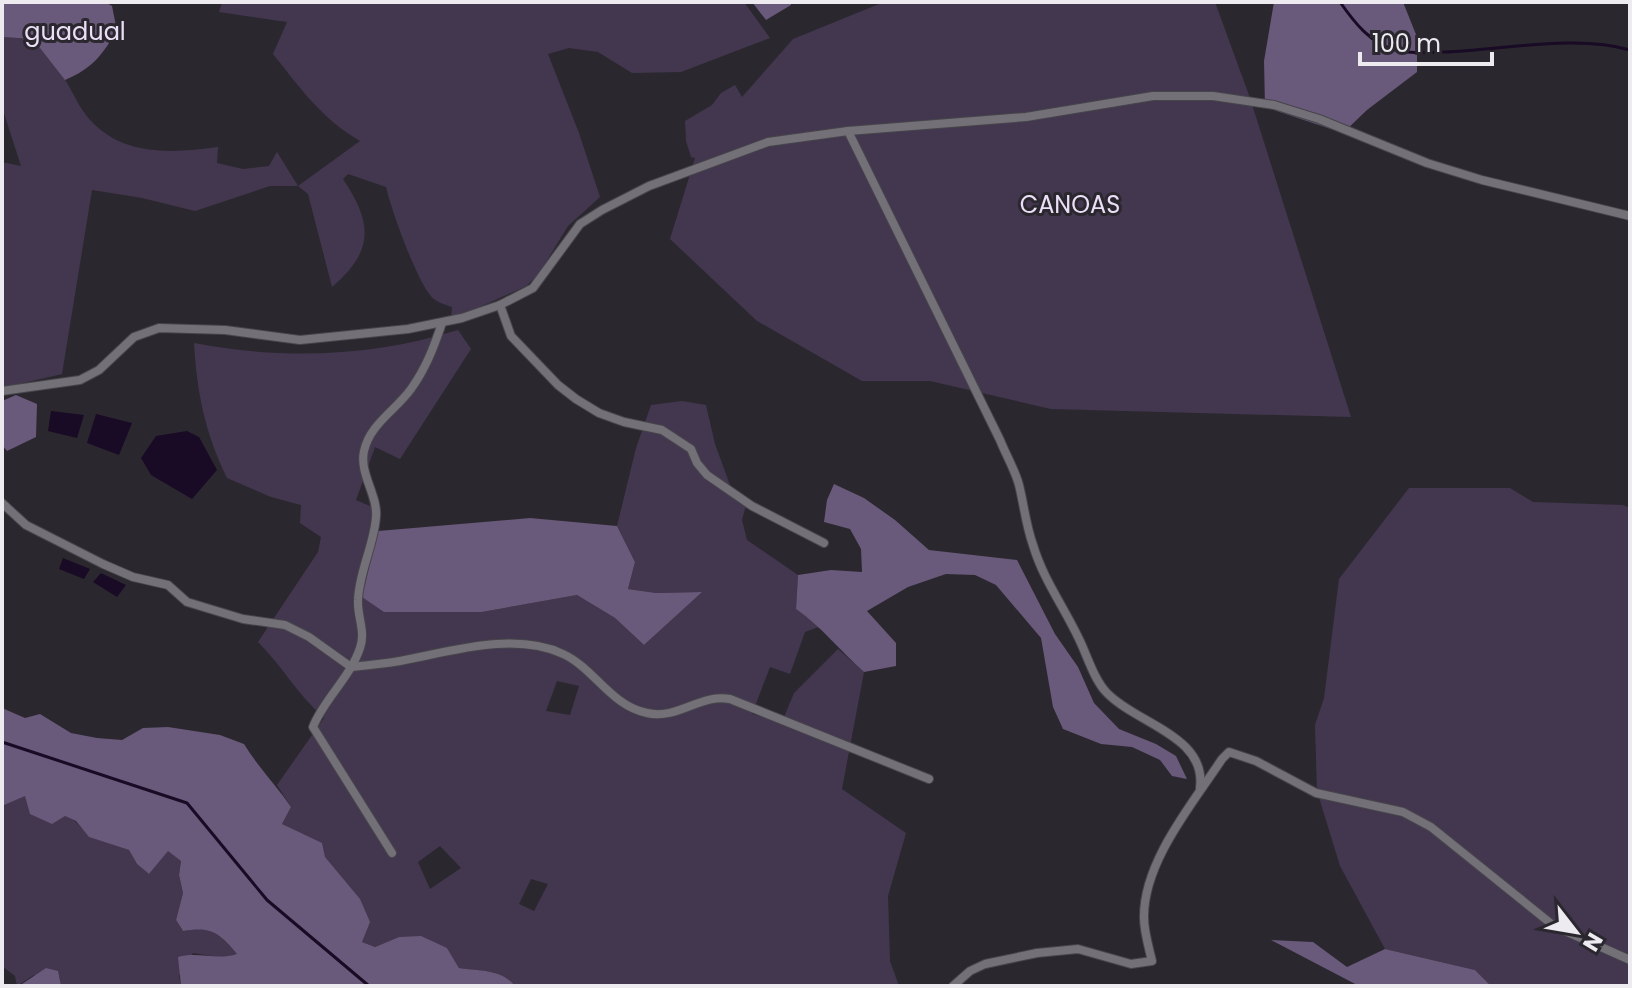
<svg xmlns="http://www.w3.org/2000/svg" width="1632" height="988" viewBox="0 0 1632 988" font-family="Poppins,sans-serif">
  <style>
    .green { fill: #43374f; fill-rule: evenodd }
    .forest { fill: #69597a }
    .water { fill: #190a25 }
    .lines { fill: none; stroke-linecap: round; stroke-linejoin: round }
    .stream { stroke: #190a25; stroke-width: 3 }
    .street-casing { stroke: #47454b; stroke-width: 10 }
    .street { stroke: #747078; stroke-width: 8 }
    .labels { text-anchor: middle; stroke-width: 6; stroke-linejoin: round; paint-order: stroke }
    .park-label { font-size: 24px; fill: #eadff7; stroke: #2b272f }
  </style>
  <rect width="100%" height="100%" fill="#2b272f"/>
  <g class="green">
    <path d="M222,2h522l26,36 -89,34 -49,1 -34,-21 -29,-4 -21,6 31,79 21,64 -32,29 -30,49 -12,11 -75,34 1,-13c-6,-2 -13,-4 -18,-8 -15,-11 -43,-90 -48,-112l-38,-13 -5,5c30,45 31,72 -11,108l-24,-93 -10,-8h-28l-75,25 -53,-13 -50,-8 -30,184 -60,14v-226l19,4 -19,-59v-70l31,2c11,13 22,26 31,39 9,14 15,30 26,42 34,37 83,33 128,27l-1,16 26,6 26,-3 8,-14 21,34 62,-45c-39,-23 -59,-52 -87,-87l14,-32 -68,-10z"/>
    <path d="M884,2h331l35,96 101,319 -300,-8 -121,-28h-68l-105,-60 -87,-82 25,-81 -4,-1 -5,-16 -1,-20 27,-16 9,-12 14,-8 7,12 51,-58z"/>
    <path d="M458,330l13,19 -71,110 -25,-12 -19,53 23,10 -1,22 6,80h98l95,-17 38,23 29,27 57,-53 -45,1 -28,-4 7,-27 -18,-36 19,-78 15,-43 31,-4 24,4 9,39 16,44 17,10 -6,22 5,20 51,35 -2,34 25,17 -16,6 -15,42 -20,-7 -18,47 30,8 12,-29 44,-44 26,23 -22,117 64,44 -18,63 2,65 9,25h-384c-13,-17 -36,-15 -56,-18l-12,-20 -48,-11 -24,10 -14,-5c-19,-51 -26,-91 -79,-118l9,-17 -14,-22 47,-67c-26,-23 -42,-52 -66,-76l60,-90 3,-15 -21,-14 1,-18 -30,-8 -44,-19c-22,-45 -30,-85 -33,-135 89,17 178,14 264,-13zM557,681l22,5 -9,29 -24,-4zM440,846l21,22 -31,21 -12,-27zM531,879l17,5 -14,27 -15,-7z"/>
    <path d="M1409,488h101l23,14 90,3 7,3v478h-139l-16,-16 -90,-21 -45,-83 -23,-75 -2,-66 9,-27 15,-119z"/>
    <path d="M26,795l49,26 15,16 39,13 8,14 12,10 19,-24 13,11 -2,14 4,18 -7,27 6,10c29,-4 37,3 56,25l-15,3 -30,-5 -14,23 2,10h-120l-27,-11 -17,11 -2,-10 -13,-10v-160z"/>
  </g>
  <g class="forest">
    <path d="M2,2h103l7,4 5,25c-16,25 -24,37 -52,49l-32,-41 -31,-2z"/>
    <path d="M752,2h39v3l-25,15z"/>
    <path d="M1274,2h129l14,35v35l-50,38 -24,23 -78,-26 -1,-46z"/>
    <path d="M16,395l21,9 -1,33 -29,14 -5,-6v-44z"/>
    <path d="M834,484l30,14 31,22 34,30 88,10 38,74 23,33 16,36 25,26 37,15 20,12 11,23 -15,-3 -12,-16 -28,-13 -31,-3 -38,-15 -10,-22 -12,-69 -45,-53 -21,-10 -29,-1 -38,13 -41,24 29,32v23l-32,6c-24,-21 -42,-45 -68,-63l2,-34 33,-5 31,2 -1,-23 -11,-20 -26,-7 3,-22z"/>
    <path d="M530,518l87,8 18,36 -7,27 28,4 46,-1 -58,53 -29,-27 -38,-23 -95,17h-98l-22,-15 16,-66z"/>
    <path d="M2,708l23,10 15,-4 31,19 26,5 25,2 21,-12 25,-1 52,8 24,9c14,23 32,41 47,63l-9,17 40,19 3,14 35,42 10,23 -8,20 13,5 24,-10 22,-1 26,12 12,20c20,3 43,1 56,18h-334l-3,-29c20,-6 39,4 59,-3 -17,-21 -27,-28 -54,-23l-7,-11 7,-27 -4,-18 2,-14 -13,-10 -19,23 -12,-10 -8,-14 -40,-13 -13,-16 -11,-5 -13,8 -22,-10 -5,-18 -23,10z"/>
    <path d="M1271,940l42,2 34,25 38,-18 90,21 16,16h-132z"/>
    <path d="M46,968l12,3 3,15h-42z"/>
  </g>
  <g class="water">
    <path d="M51,411l33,4 -7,23 -29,-7z"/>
    <path d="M96,414l36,9 -13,32 -32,-12z"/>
    <path d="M187,431l12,6 18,33 -25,29 -41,-24 -10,-17 15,-22z"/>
    <path d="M63,558l27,11 -6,10 -25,-10z"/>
    <path d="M101,573l25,12 -9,12 -24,-15z"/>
  </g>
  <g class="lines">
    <g class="stream">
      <path d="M1340,2c14,20 30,41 55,48 15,4 34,3 50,2 55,-2 132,-18 185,-2"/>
      <path d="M2,742l185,61 80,97 102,86"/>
    </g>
    <g class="street-casing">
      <g id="street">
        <path d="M848,131l152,309c6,15 15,30 19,45 5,20 7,41 14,60 10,34 31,62 46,94 8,16 15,41 28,54 30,31 100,43 93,95"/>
        <path d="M500,305l11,31 47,49 18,14 23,14 25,9 38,8 29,19 6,14 10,12 45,31 72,37"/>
        <path d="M2,391l78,-11 19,-10 35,-33 25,-9 66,2 75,10 108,-11 54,-11 38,-13 33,-17 47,-64 22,-14 47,-24 119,-44 80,-11 178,-14 127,-21h60l61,9 45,14 108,44 55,17 148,36"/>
        <path d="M2,503l24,22 77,39 30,13 35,8 19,17 56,17 42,6 24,12 42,30c16,-2 33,-3 49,-6 49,-9 114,-30 163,-7 31,14 48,52 84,59 31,7 54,-20 83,-14l199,80"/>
        <path d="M392,853l-79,-126c11,-28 37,-49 47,-79 6,-17 -3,-31 -2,-48 1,-28 16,-55 18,-83 2,-22 -17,-43 -12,-66 6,-27 32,-41 47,-62 15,-21 23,-42 31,-66"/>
        <path d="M953,986l17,-15 15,-7 52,-11 41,-4 53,15 21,-3c-3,-13 -8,-29 -8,-43 -1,-56 49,-115 78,-159l7,-7 27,9 60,32 87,19 28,15 123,99 76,34"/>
      </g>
    </g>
    <use href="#street" class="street"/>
  </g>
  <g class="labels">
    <g class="park-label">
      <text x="75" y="40">guadual</text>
      <text x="1070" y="213">CANOAS</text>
    </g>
  </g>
  <rect width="1632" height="988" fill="none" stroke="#edebf0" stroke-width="8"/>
  <g transform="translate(1576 932) rotate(121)" stroke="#2b272f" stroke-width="6" paint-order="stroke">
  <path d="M0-6L14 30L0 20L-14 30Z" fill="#edebf0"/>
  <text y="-12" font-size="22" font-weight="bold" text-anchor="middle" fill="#edebf0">N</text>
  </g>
  <path d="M1360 52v12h132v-12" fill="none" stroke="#edebf0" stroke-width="4"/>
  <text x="1372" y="52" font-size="24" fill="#edebf0" stroke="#2b272f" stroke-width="6" paint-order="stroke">100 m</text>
</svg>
